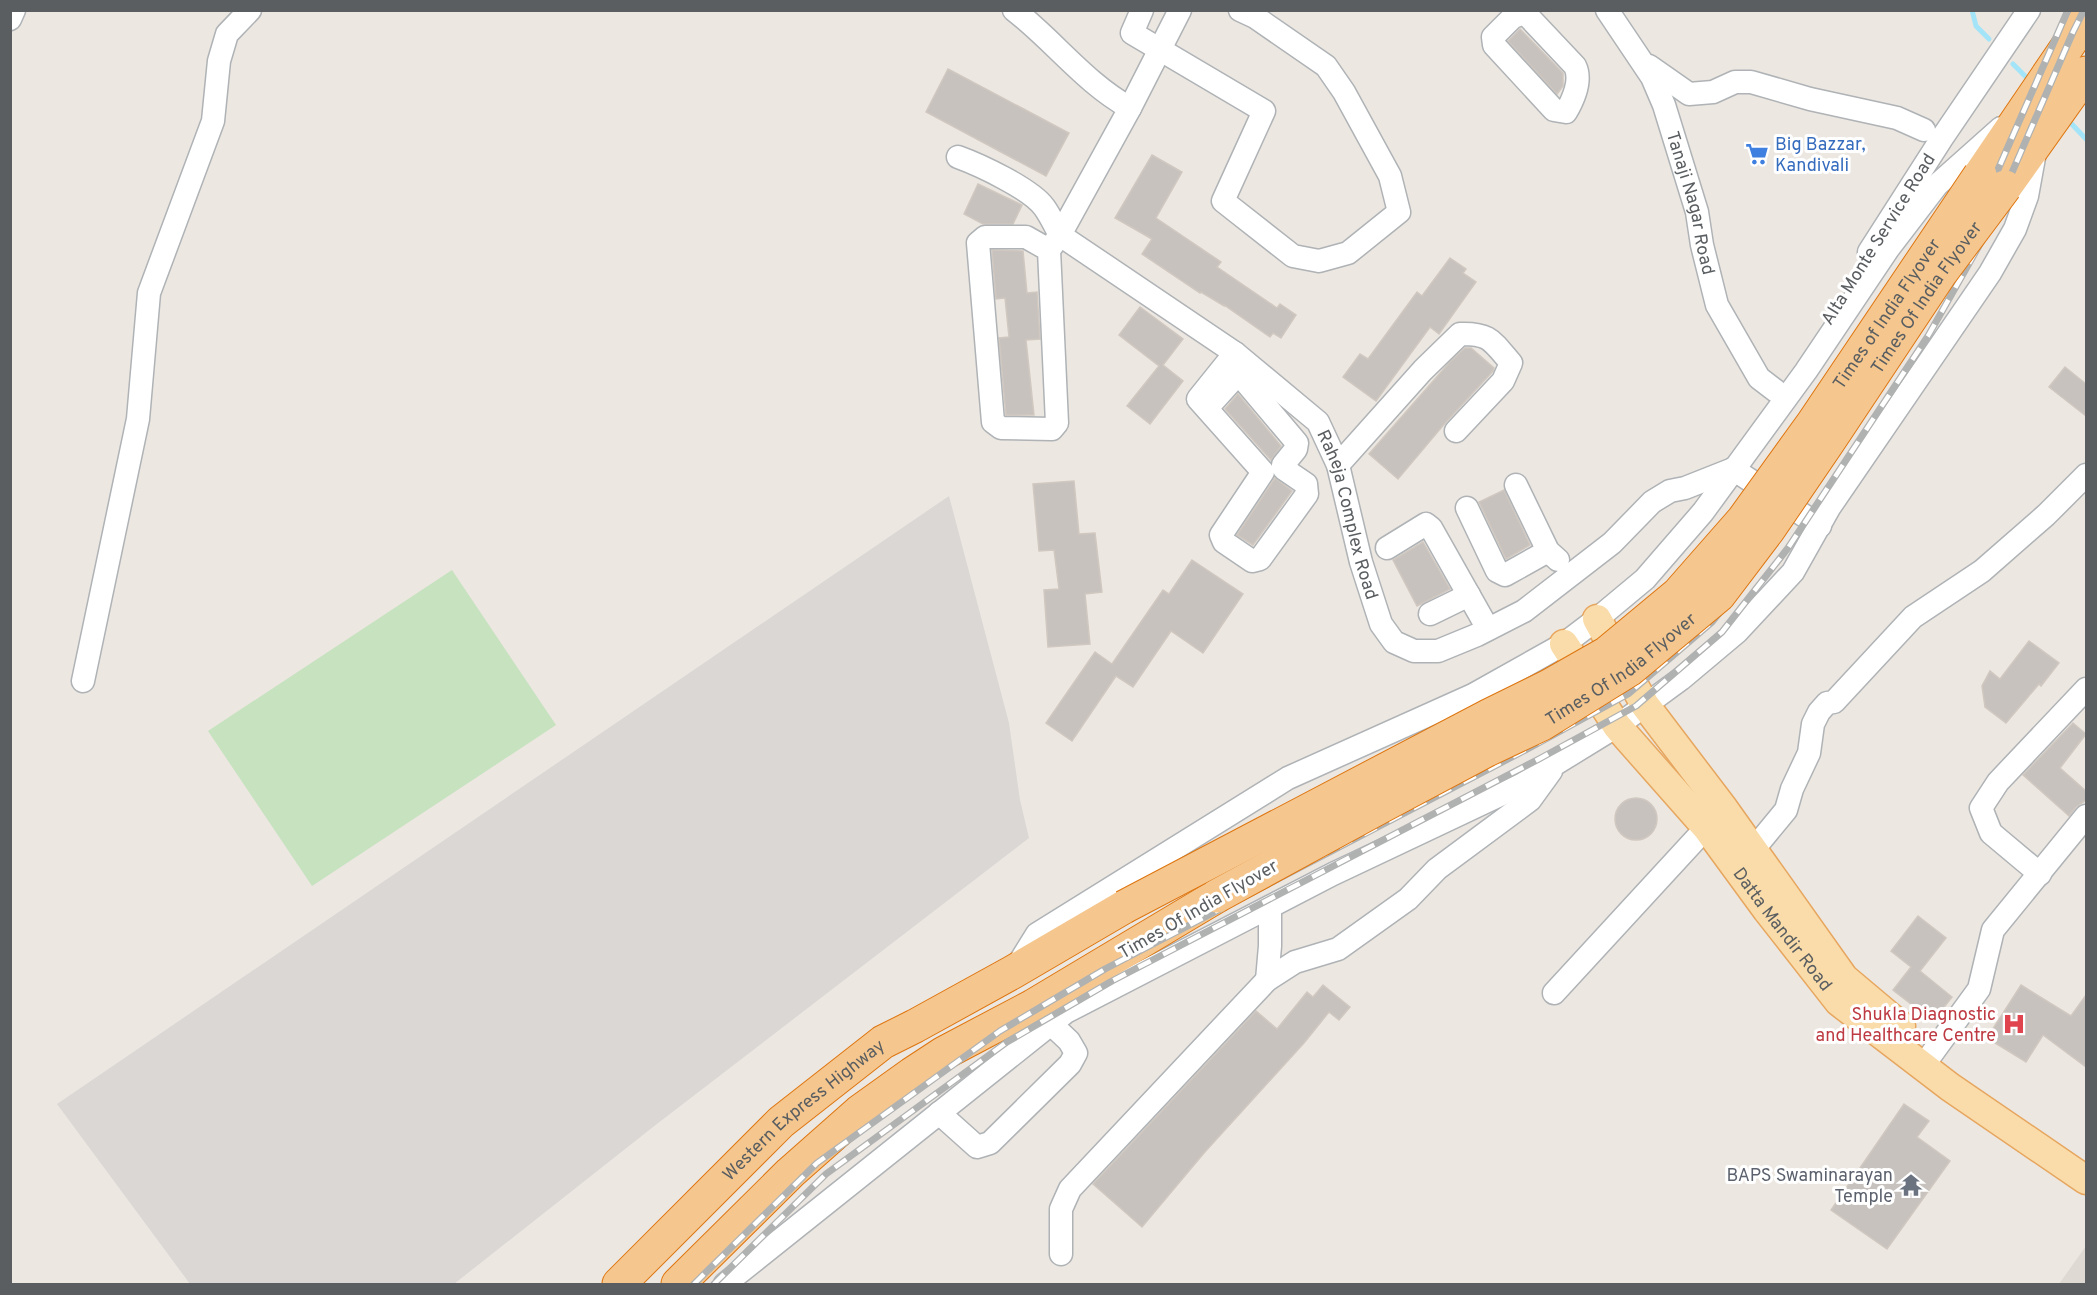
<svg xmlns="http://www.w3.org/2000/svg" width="2097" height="1295" viewBox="0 0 2097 1295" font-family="Overpass,sans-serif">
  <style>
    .industrial { fill: #dad7d4 }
    .education { fill: #ded9d2 }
    .green { fill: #c6e2bf }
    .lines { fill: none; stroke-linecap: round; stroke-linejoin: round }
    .stream { stroke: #a4e4f9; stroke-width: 5 }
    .building { fill: #c7c2be; stroke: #d0c8c0; stroke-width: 1.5 }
    .minor-casing { stroke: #afb3b6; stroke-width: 25 }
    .major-casing { stroke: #e7a65f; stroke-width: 31 }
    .highway-casing { stroke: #de750f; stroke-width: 35 }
    .minor { stroke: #fff; stroke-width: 22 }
    .major { stroke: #f9dca9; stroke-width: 28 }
    .highway { stroke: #f5c78f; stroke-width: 33 }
    .rail-casing { stroke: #b0b1b1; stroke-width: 7 }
    .rail { stroke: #fff; stroke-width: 4.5; stroke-dasharray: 14; stroke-linecap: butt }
    .highway-bridge-casing { stroke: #de750f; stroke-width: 35; stroke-linecap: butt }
    .highway-bridge { stroke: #f5c78f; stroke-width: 33 }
    .labels { text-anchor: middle; stroke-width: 6; stroke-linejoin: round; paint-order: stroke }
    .shop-label { font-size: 18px; fill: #366cbe; stroke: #fff; text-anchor: start }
    .street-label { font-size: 18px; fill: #5a5e61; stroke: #fff }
    .health-label { font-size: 18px; fill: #be3a42; stroke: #fff; text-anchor: end }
    .worship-label { font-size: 18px; fill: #5b616d; stroke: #fff; text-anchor: end }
  </style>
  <rect width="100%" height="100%" fill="#ece7e1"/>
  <path class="industrial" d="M949,496l60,227 11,77 9,38 -376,289 -199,157h-264l-133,-180z"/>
  <path class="education" d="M2086,1246v38h-27z"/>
  <path class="green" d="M452,570l104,155 -244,161 -104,-155z"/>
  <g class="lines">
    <g class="stream">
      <path d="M1972,10l4,16 13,13"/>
      <path d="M2013,64l18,18"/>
      <path d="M2066,118l20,21"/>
    </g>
  </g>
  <g class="building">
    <path d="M1520,29l43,44v13l-6,8 -49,-53z"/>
    <path d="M948,69l121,64 -23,43 -120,-64z"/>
    <path d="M1152,155l30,17 -26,46 65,44 -4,5 60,41 3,-4 16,11 -15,23 -8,-5 -3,4 -46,-32v1l-23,-14 -1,1 -58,-39 10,-15 -37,-21z"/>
    <path d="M978,184l44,21 -9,19h-30l-19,-10z"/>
    <path d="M992,250l31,1 4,42 10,-1 3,47 -14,1 8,75h-28l-7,-77 10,-1 -4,-39 -9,1z"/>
    <path d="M1450,258l16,11 -3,4 13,9 -37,52 -9,-7 -54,74 -33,-24 17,-23 8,5 49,-67 5,4z"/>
    <path d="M1140,307l43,32 -20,26 20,16 -33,43 -23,-18 32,-40 -40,-31z"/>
    <path d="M1465,348h6l23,20 -1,3 -47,51 -48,57 -29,-25 80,-91z"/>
    <path d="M2065,367l21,17v32l-37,-29z"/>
    <path d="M1238,394l43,52 -10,14 -46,-51z"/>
    <path d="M1275,478l17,13 -39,54 -16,-10z"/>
    <path d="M1074,481l5,53 16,-1 7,59 -17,2 5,50 -42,3 -4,-57 15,-1 -5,-39 -15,1 -6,-67z"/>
    <path d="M1504,490l26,55 -24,14 -27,-57z"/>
    <path d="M1423,542l27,47 -33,17 -24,-46z"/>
    <path d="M1192,560l51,34 -40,59 -32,-22 -38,56 -17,-11 -44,65 -26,-18 49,-71 17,12 51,-74 6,4z"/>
    <path d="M2029,641l30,22 -18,23 -2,-2 -33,39 -21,-16 -3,-21 8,-15 10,8z"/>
    <path d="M2073,723l13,11 -26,34 26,23v9l-10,7 -7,9 -46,-41z"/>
    <circle cx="1636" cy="819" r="21"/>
    <path d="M1918,916l28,22 -26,33 32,26 -19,24 -40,-31 18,-23 -20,-16z"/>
    <path d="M1323,985l27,22 -11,13 -10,-8 -25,31 -100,110 -62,74 -49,-43 163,-173 21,18 30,-37 6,5z"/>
    <path d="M2021,985l50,31 15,-21v72l-43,-32 -17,27 -39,-24z"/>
    <path d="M1904,1104l25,17 -12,16 33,24 -63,88 -56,-39z"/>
  </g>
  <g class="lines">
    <g class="minor-casing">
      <g id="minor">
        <path id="s1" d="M1014,10c40,31 71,73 116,98l-70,127 175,118 83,69 20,43 23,97 20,62 13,18 20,9h24l39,-16 47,-24 88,-68 40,-41 18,-11 15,-3 48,-19"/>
        <path d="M1142,10l-10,23 132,78 -41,90 70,55 26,5 29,-8 51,-41 -9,-36 -46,-84 -18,-26 -71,-49 -15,-7"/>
        <path id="s2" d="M1607,10l45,67 12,28 33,107 5,33 15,60 42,73 17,13"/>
        <path d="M1525,13l-12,4 -20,20 1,8 60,65 12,2c7,-12 16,-32 9,-46l-50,-53v-3"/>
        <path d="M10,19l4,-9"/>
        <path d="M1649,66l40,28 24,-2 22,-10h16l59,17 87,19 27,12"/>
        <path d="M1130,108l50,-98"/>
        <path d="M958,157c22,8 73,32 86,50 6,8 11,19 16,28l-11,15 8,173 -5,6 -51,-1 -8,-6 -15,-179 7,-6h41l23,13"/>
        <path d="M1869,252l73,-114 87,-128"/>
        <path d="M1207,408l29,-32 7,3 54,64 -1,6 -13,16 1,4 22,15 1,10 -47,65 -8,2 -28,-19 -3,-7 42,-63 -65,-73 37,-46"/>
        <path d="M1338,465l85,-95 37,-36c30,-1 32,7 51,29l-8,18 -47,50"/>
        <path d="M1733,469l87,57"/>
        <path d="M1516,485l32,66 10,9"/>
        <path d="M1467,508l30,63 8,4 43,-24"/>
        <path d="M1387,548l39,-24 5,4 57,101"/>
        <path d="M1430,614l39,-19"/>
        <path d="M83,681l55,-262 11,-126 64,-172 6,-60 8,-27 23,-24"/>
        <path d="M1753,850l33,-40 6,-21 17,-36 4,-29 6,-12 8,-9 7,-1 79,-85 69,-46 64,-56 40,-40"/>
        <path d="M2040,874l-49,-41 -10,-25 17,-26 88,-93"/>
        <path d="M1016,968l21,-34 251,-156 185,-83 91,-51 33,-25 48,-40 58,-67 103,-141 82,-122 49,-64 64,-57"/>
        <path d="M1267,980l3,-34v-39"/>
        <path d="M1554,993l163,-177"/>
        <path d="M1923,1066l56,-77 14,-59 93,-114"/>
        <path d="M939,1113l38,34 13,-4 80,-79 6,-11 -7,-12 -18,-17"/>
        <path d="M1061,1254v-45l9,-20 197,-209 28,-18 43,-13 70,-50 29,-30 93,-69 21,-29"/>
        <path d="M725,1284l341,-272 267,-138 188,-89 96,-59 64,-47 56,-47 56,-60 36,-64 161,-235 25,-44 12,-33 8,-44"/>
      </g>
    </g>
    <g class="major-casing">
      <g id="major">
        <path d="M1597,619l48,86 79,104 120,169 57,48"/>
        <path id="s3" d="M1564,644l53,82 90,102 60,82 72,92 111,85 136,93"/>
      </g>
    </g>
    <g class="highway-casing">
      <g id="highway">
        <path d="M1980,175l106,-156"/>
        <path d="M2005,187l81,-114"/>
        <path id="s4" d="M619,1284l162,-162 102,-80 32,-16 98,-54 111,-65"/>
        <path d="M678,1284l112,-111 69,-61 53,-38 32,-21 89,-47 184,-110"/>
      </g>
    </g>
    <use href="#minor" class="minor"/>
    <use href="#major" class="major"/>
    <use href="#highway" class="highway"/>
    <g class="rail-casing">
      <g id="rail">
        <path d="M694,1284l123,-121 183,-132 105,-62 428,-223 95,-52 84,-72 65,-82 139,-211 55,-98 97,-221"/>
        <path d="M714,1284l112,-110 181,-132 105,-61 427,-222 97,-53 86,-74 66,-84 140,-212 56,-99 89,-205 11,-22"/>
      </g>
    </g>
    <use href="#rail" class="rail"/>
    <g class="highway-bridge-casing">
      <g id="highway-bridge">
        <path id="s5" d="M1217,896l163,-89 107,-57 55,-26 87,-54 90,-75 50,-66 60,-88 111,-167 65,-87"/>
        <path id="s6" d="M1124,907l364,-191 61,-30 58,-33 71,-59 65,-74 70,-97 167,-248"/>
      </g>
    </g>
    <use href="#highway-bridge" class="highway-bridge"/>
  </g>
  <defs>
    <g id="supermarket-bare" transform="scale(1.8)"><path d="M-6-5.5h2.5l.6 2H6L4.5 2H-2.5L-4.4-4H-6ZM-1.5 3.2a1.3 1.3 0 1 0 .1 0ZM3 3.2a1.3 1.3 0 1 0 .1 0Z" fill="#3f7fe0" stroke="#fff" stroke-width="2.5" paint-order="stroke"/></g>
    <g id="hospital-bare" transform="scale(1.8)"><path d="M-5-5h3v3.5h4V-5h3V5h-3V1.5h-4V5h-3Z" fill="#e0444e" stroke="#fff" stroke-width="2.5" paint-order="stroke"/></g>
    <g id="temple-bare" transform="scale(1.8)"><path d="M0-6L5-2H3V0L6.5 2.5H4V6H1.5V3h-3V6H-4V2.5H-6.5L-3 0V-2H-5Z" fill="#6b7280" stroke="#fff" stroke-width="2.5" paint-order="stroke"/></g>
  </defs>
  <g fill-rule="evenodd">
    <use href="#supermarket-bare" x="1757" y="154"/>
    <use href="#hospital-bare" x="2014" y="1024"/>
    <use href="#temple-bare" x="1911" y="1185"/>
  </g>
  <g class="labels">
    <g class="shop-label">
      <text x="1775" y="150">Big Bazzar,<tspan x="1775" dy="21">Kandivali</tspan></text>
    </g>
    <g class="street-label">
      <text dy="6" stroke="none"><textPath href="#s2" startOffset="213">Tanaji Nagar Road</textPath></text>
      <text transform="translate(1878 239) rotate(-58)" y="6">Alta Monte Service Road</text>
      <text dy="6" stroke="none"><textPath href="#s5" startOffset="950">Times Of India Flyover</textPath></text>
      <text dy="6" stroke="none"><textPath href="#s6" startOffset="988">Times of India Flyover</textPath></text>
      <text dy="6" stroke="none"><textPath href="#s1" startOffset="714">Raheja Complex Road</textPath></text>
      <text dy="6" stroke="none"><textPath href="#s5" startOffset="464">Times Of India Flyover</textPath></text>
      <text transform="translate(1198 909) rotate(-30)" y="6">Times Of India Flyover</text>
      <text dy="6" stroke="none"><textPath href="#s3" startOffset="360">Datta Mandir Road</textPath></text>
      <text dy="6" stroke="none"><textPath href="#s4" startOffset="254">Western Express Highway</textPath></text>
    </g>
    <g class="health-label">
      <text x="1996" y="1020">Shukla Diagnostic<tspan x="1996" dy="21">and Healthcare Centre</tspan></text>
    </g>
    <g class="worship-label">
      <text x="1893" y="1181">BAPS Swaminarayan<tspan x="1893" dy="21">Temple</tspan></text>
    </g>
  </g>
  <rect width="2097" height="1295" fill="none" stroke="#5a5e61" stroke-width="24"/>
</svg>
